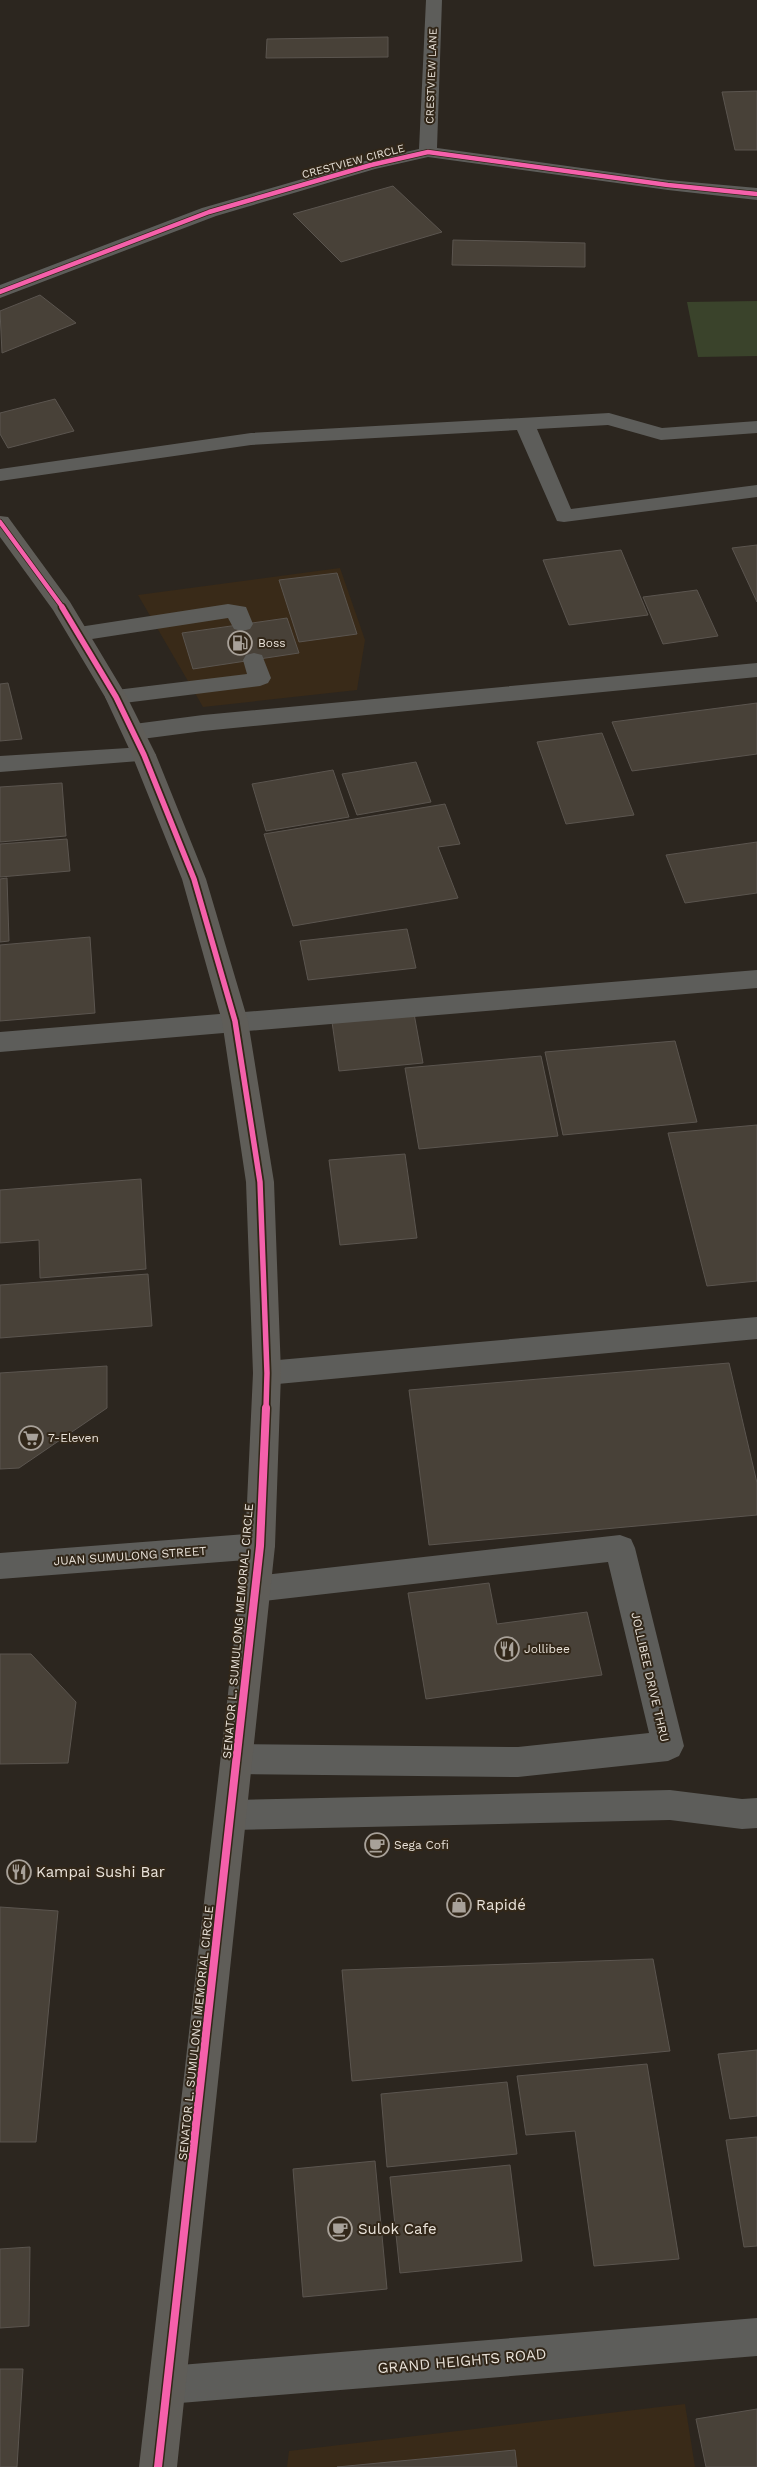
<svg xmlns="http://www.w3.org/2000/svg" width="757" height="2467" viewBox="0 0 757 2467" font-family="'Work Sans',sans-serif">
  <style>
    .built { fill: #392a18 }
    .green { fill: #3a432b }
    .building { fill: #484138; stroke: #5b554f }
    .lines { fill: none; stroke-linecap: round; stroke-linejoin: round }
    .service { fill: #5d5d5a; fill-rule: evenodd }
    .minor { fill: #5d5d5a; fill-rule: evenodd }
    .tertiary { fill: #5d5d5a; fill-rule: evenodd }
    .primary { fill: #5f5d58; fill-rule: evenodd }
    .cycleway-far2-casing { stroke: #322719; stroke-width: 6 }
    .cycleway-far1-casing { stroke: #322719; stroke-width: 9 }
    .cycleway-casing { stroke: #322719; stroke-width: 11 }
    .cycleway-far2 { stroke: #f560ab; stroke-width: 4.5 }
    .cycleway-far1 { stroke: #f560ab; stroke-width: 5.5 }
    .cycleway { stroke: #f560ab; stroke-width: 8 }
    .labels { text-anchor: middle; stroke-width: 4; stroke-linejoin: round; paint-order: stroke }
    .far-street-label { font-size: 11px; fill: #eae3da; stroke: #322719 }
    .poi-label { font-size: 12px; fill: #eae3da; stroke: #322719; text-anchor: start }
    .street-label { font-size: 12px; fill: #eae3da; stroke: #322719 }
    .near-poi-label { font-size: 15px; fill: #eae3da; stroke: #322719; text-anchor: start }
    .near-street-label { font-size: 15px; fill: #eae3da; stroke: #322719 }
  </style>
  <rect width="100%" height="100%" fill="#2c261f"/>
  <g class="built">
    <path d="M340,568l25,72 -8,50 -154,17 -65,-112z"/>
    <path d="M685,2404l10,63h-408l2,-16z"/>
  </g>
  <path class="green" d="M757,301v55l-59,1 -11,-55z"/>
  <g class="building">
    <path d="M388,37v20l-122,1 1,-19z"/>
    <path d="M757,91v59h-22l-13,-58z"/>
    <path d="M393,186l49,46 -101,30 -48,-48z"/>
    <path d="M453,240l132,3v24l-133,-2z"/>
    <path d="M40,295l36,28 -74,30 -2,-42z"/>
    <path d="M55,399l19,32 -66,17 -8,-14v-21z"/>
    <path d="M757,545v57l-25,-54z"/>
    <path d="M621,550l27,65 -79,10 -26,-65z"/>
    <path d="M337,573l20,61 -58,8 -20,-62z"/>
    <path d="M697,590l21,46 -55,8 -20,-47z"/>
    <path d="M287,618l12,35 -106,16 -11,-36z"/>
    <path d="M8,683l14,56 -22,2v-57z"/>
    <path d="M757,703v51l-125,17 -20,-49z"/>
    <path d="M602,733l32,82 -68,9 -29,-82z"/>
    <path d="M416,762l15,40 -74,13 -15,-41z"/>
    <path d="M333,770l16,47 -83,14 -14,-47z"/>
    <path d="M62,783l4,53 -66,6v-55z"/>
    <path d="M445,804l15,40 -22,3 20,51 -165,28 -29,-92z"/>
    <path d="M67,839l3,32 -70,6v-33z"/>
    <path d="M757,842v51l-72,10 -19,-48z"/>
    <path d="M7,878l2,63 -9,1v-63z"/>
    <path d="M407,929l9,39 -108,12 -8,-39z"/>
    <path d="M90,937l5,76 -95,8v-76z"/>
    <path d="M413,1008l10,55 -84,8 -8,-56z"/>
    <path d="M675,1041l22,81 -134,13 -18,-83z"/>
    <path d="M541,1056l17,80 -139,13 -14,-81z"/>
    <path d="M757,1125v156l-50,5 -39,-153z"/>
    <path d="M405,1154l12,84 -77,7 -11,-85z"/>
    <path d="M141,1179l5,90 -106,9 -1,-38 -39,3v-53z"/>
    <path d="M148,1274l4,52 -152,12v-53z"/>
    <path d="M729,1363l28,120v32l-328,30 -20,-155z"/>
    <path d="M107,1366v42l-88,60 -19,1v-96z"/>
    <path d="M489,1583l8,41 90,-12 15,63 -176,24 -18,-106z"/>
    <path d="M0,1654h31l45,48 -8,61 -68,1z"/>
    <path d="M0,1907l58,4 -22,231h-36z"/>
    <path d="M653,1959l17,92 -318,30 -10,-111z"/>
    <path d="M757,2050v66l-27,3 -12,-65z"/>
    <path d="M647,2064l32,195 -85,7 -19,-135 -49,4 -9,-59z"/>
    <path d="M507,2082l10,72 -130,13 -6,-73z"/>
    <path d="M757,2137v109l-13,1 -18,-107z"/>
    <path d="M375,2161l12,128 -84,8 -10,-128z"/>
    <path d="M510,2165l12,96 -122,12 -10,-96z"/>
    <path d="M30,2247l-1,79 -29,2v-79z"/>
    <path d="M0,2369h23l-6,98h-17z"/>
    <path d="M757,2409v58h-51l-10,-48z"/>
    <path d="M515,2450l2,17h-180z"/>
  </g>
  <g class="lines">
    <g class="service">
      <path d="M228,604l18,3 7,17 -3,5 -8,2 -8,-2 -6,-11 -149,23 -8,-2 -3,-5 3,-5 8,-2z"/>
      <path d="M254,653l8,2 9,23 -3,5 -8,3 -144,18 -8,-2 -3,-5 3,-5 8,-2 131,-16 -4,-14 3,-5z"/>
      <path d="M757,1317v22l-490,46 -10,-4 -4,-8 4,-8 10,-4z"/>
      <path d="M620,1535l11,4 4,9 49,198 -5,10 -11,5 -150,16 -280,-3 -11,-5 -5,-10 5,-10 11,-5 280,3 131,-14 -41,-171 -353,40 -11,-3 -4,-10 4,-10 11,-3z"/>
      <path d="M670,1790l72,9 15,-1v30l-15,1 -72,-9 -438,10 -12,-4 -4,-11 4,-11 12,-4z"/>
    </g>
    <g class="minor">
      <path d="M426,0h16l-5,148 231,32 89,8v12l-89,-10 -240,-33 -53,12 -159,47 -216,82v-13l202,-77 163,-47 54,-12z"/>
      <path d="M609,413l53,15 95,-7v12l-96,7 -53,-15 -71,4 34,80 186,-24v12l-193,25 -7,-1 -40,-91 -266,15 -251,36v-12l251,-36z"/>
      <path d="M757,663v14l-554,54 -69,9 -8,-3 -4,-5 4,-5 8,-3 69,-9z"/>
      <path d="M144,747l8,3 4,5 -4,5 -152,12v-16z"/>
      <path d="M757,970v18l-757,64v-20z"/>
      <path d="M757,2318v38l-589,48 -13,-6 -6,-13 6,-13 13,-6z"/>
    </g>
    <path class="tertiary" d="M260,1533l11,4 4,9 -4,9 -11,4 -260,20v-26z"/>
    <path class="primary" d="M0,516l8,1 62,85 57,95 29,58 50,124 42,142 26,161 7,191 -6,173 -98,921h-38l106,-921 8,-173 -7,-191 -24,-161 -40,-142 -50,-124 -27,-58 -52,-87 -53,-73z"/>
    <g class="cycleway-far2-casing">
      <g id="cycleway-far2">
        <path d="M0,292l209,-80 162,-47 57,-13 240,33 89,9"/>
        <path d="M0,522l63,86"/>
      </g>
    </g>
    <g class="cycleway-far1-casing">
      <path id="cycleway-far1" d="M62,607l54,90 28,58 50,124 41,142 25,161 7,191 -1,36"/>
    </g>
    <g class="cycleway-casing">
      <path id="cycleway" d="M158,2467l102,-921 6,-138"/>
    </g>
    <use href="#cycleway-far2" class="cycleway-far2"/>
    <use href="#cycleway-far1" class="cycleway-far1"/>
    <use href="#cycleway" class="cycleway"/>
  </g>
  <defs>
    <g id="fuel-ring" transform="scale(1.25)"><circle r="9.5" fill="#322719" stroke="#a8a199" stroke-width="1.5"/><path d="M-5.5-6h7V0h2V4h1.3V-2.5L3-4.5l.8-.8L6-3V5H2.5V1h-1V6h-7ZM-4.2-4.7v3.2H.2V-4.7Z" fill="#a8a199"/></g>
    <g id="supermarket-ring" transform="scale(1.25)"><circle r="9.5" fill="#322719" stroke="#a8a199" stroke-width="1.5"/><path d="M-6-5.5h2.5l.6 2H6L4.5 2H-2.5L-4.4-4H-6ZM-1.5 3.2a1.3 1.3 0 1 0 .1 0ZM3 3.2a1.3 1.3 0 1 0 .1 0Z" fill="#a8a199"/></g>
    <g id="restaurant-ring" transform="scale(1.25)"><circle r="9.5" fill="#322719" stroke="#a8a199" stroke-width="1.5"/><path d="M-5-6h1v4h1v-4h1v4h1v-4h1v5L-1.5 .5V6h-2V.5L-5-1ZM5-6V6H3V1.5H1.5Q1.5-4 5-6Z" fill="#a8a199"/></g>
    <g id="cafe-ring" transform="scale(1.25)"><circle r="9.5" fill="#322719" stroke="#a8a199" stroke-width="1.5"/><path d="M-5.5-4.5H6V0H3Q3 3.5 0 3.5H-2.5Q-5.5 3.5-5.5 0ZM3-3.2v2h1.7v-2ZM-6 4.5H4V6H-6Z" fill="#a8a199"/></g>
    <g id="shop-ring" transform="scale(1.25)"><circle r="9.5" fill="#322719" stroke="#a8a199" stroke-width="1.5"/><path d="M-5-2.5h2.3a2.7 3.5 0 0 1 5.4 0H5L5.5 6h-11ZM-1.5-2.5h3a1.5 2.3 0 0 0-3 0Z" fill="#a8a199"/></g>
  </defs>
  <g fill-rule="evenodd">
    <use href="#fuel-ring" x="240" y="643"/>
    <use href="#supermarket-ring" x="31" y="1438"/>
    <use href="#restaurant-ring" x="507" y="1649"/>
    <use href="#cafe-ring" x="377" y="1845"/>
    <use href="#restaurant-ring" x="19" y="1872"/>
    <use href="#shop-ring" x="459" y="1905"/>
    <use href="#cafe-ring" x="340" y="2229"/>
  </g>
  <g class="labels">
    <g class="far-street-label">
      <text transform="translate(431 76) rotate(-88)" y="4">CRESTVIEW LANE</text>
      <text transform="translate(353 161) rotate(-15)" y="4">CRESTVIEW CIRCLE</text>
    </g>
    <g class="poi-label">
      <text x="258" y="647">Boss</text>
      <text x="48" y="1442">7-Eleven</text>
      <text x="524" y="1653">Jollibee</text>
      <text x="394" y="1849">Sega Cofi</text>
    </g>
    <g class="street-label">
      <text transform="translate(130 1556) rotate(-4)" y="4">JUAN SUMULONG STREET</text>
      <text transform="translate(238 1631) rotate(-85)" y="4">SENATOR L. SUMULONG MEMORIAL CIRCLE</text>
      <text transform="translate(650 1677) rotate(77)" y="4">JOLLIBEE DRIVE THRU</text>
      <text transform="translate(196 2033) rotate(-84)" y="4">SENATOR L. SUMULONG MEMORIAL CIRCLE</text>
    </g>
    <g class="near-poi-label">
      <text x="36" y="1877">Kampai Sushi Bar</text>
      <text x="476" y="1910">Rapidé</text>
      <text x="358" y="2234">Sulok Cafe</text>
    </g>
    <g class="near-street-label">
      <text transform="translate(462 2361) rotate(-5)" y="5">GRAND HEIGHTS ROAD</text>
    </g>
  </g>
</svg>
